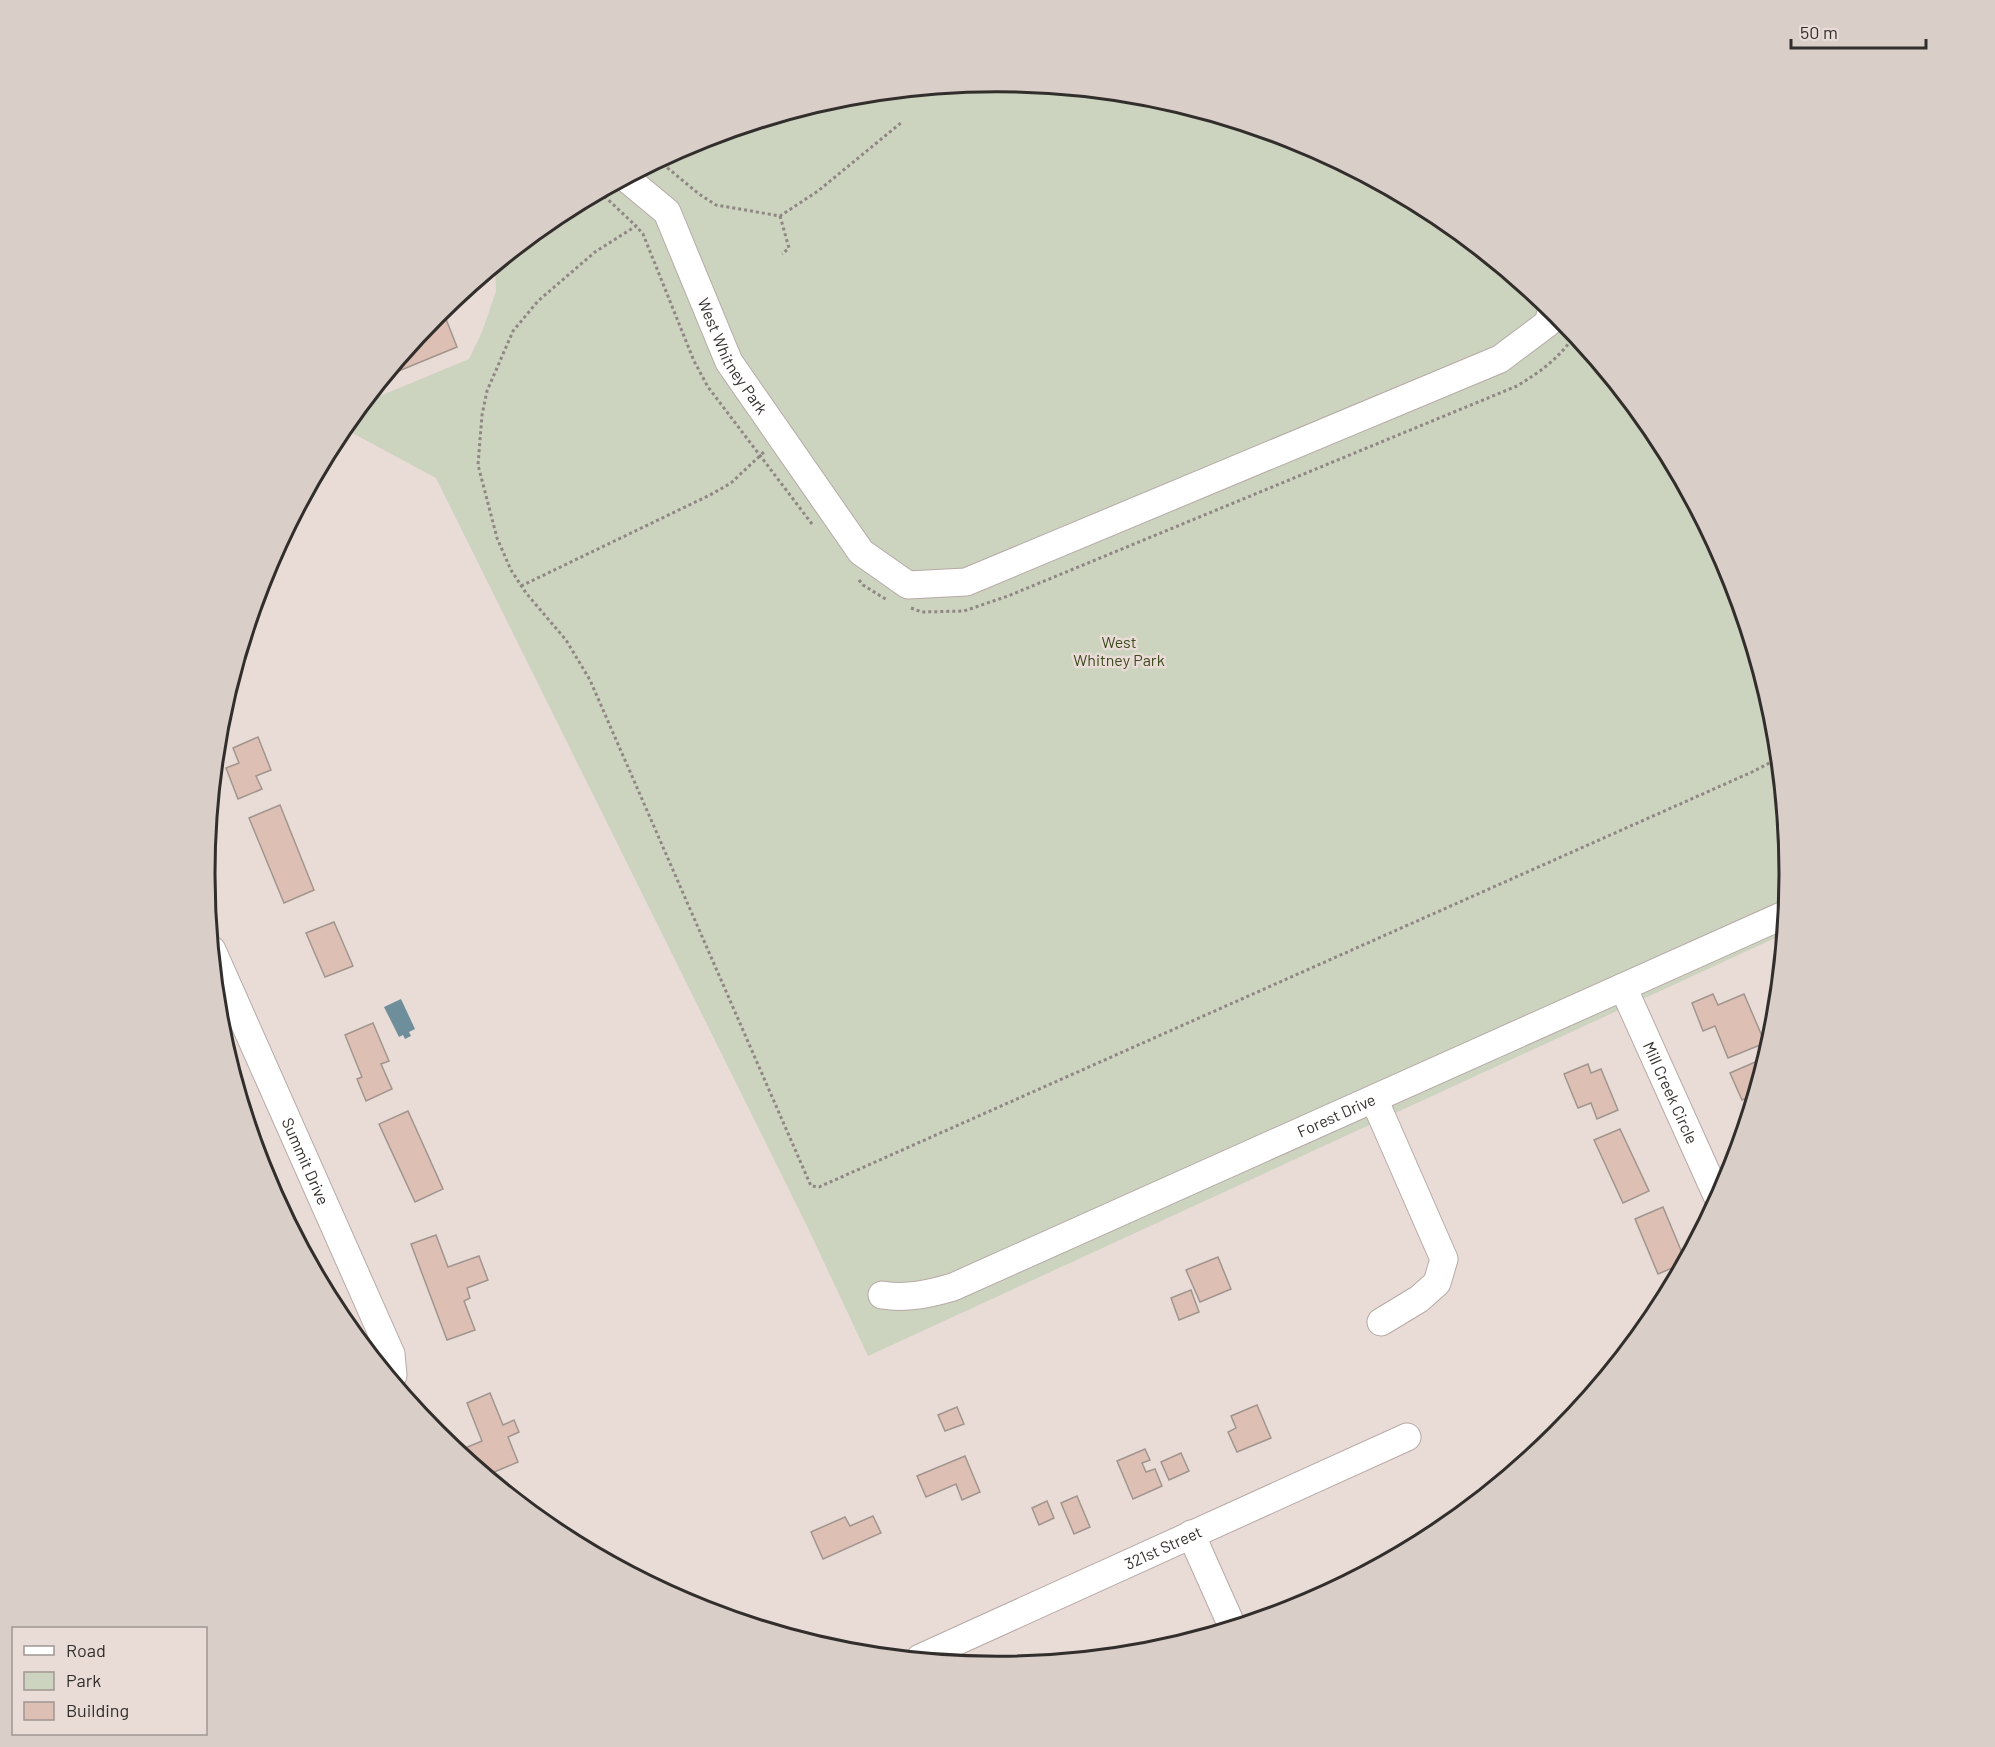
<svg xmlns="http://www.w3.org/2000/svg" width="1995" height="1747" viewBox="0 0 1995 1747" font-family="Barlow,sans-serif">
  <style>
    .green { fill: #ccd3bf }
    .water { fill: #6f8e9b }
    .building { fill: #debfb3; stroke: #a19590; stroke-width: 1.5 }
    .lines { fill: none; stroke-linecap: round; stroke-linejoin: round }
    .minor-casing { stroke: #b7aaa6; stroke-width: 29 }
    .path { stroke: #908784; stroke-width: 3; stroke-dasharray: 3 3; stroke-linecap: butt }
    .minor { stroke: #fff; stroke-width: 27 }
    .labels { text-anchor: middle; stroke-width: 5; stroke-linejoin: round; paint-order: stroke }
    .street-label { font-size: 16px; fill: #322e2c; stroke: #e9dcd7 }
    .park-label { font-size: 16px; fill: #3b491c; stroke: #e9dcd7 }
    .rim { fill: none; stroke: #322e2c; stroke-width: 3 }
  </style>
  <rect width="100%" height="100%" fill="#e9dcd7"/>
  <path class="green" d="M997,81l155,15 149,45 137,74 120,98 99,120 73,138 45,148 15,155 -6,60 -916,422 -62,-132 -370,-746 -93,-50 20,-25 106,-44 13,-27 14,-41 -1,-26 62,-51 138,-73 148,-45z"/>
  <path class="water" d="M401,999l14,30 -6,3 2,4 -6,3 -2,-4 -4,2 -15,-30z"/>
  <g class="building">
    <path d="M446,319l11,28 -73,30 41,-49z"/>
    <path d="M258,737l13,33 -15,6 6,13 -24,10 -12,-31 13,-5 -6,-15z"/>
    <path d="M280,805l34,85 -30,13 -35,-85z"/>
    <path d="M334,922l19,44 -28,11 -19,-44z"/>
    <path d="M1713,994l5,11 26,-11 21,49 -37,15 -13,-32 -12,5 -11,-28z"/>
    <path d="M373,1023l16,38 -8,3 11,25 -26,12 -9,-22 5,-2 -17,-42z"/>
    <path d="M1762,1059l2,5 -12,40 -3,-7 -7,3 -12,-27z"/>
    <path d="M1588,1064l3,9 10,-4 17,41 -21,9 -6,-16 -13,5 -14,-34z"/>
    <path d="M408,1111l35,78 -28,13 -36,-78z"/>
    <path d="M1620,1129l29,62 -26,12 -29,-63z"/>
    <path d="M1663,1207l22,53 -1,3 -26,11 -23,-55z"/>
    <path d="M436,1235l12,32 31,-11 9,24 -21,8 3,10 -6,3 11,29 -28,10 -36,-96z"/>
    <path d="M1218,1257l13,32 -31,13 -14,-32z"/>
    <path d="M1191,1290l8,22 -20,8 -8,-22z"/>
    <path d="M490,1393l13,32 11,-5 5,12 -11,5 10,25 -31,13 -29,-24 24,-10 -15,-38z"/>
    <path d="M1257,1405l14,33 -34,14 -9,-20 8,-4 -5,-12z"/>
    <path d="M957,1407l7,17 -19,7 -7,-16z"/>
    <path d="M1145,1449l5,11 -8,3 4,9 9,-3 7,17 -29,13 -16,-38z"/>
    <path d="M1181,1453l8,18 -20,9 -8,-18z"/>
    <path d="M965,1456l15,36 -18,8 -6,-16 -30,13 -9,-21z"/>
    <path d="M1077,1496l13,31 -16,7 -13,-31z"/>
    <path d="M1047,1501l7,17 -15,7 -7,-17z"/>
    <path d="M873,1516l8,17 -58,26 -12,-27 34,-15 5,9z"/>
    <path d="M1452,1521l-14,12 -6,3 -2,-6z"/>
    <path d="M1399,1551l1,2 -32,17 -2,-4z"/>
    <path d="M1342,1583l-42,23 -10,3 -2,-3z"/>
  </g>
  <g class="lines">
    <g class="minor-casing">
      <g id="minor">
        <path id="s1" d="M626,178l41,34 62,150 132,190 47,33 58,-3 534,-223 48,-36 4,-14"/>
        <path id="s2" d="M212,950l179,404 2,21 -3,2"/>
        <path id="s3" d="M1623,987l95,211"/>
        <path d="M1374,1099l70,160 -7,24 -18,16 -38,23"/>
        <path id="s4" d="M882,1295c25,4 47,-1 71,-8l833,-373"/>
        <path d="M1191,1534l41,92"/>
        <path id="s5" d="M920,1658l487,-221"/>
      </g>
    </g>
    <g class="path">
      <path d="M658,160l41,34 17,11 64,11 38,-25 84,-69"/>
      <path d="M600,192l36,34"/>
      <path d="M780,216l9,32 -7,6"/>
      <path d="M812,524l-104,-137 -14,-26 -51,-127 -7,-8 -41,26 -57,49 -25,30 -26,60 -5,24 -4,50 19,73 14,32 15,23 40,47 24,40 221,506 8,1 933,-415 27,-14"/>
      <path d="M859,580l4,5 24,15"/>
      <path d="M521,586l189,-91 21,-12 34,-32"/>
      <path d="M911,608l11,4 42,-1 44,-15 509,-210c23,-14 44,-29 58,-52"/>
    </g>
    <use href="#minor" class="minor"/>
  </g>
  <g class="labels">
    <g class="street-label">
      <text dy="6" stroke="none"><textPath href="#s1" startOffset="212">West Whitney Park</textPath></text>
      <text dy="6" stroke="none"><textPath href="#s3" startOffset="116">Mill Creek Circle</textPath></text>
      <text dy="6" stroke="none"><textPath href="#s4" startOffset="492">Forest Drive</textPath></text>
      <text dy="6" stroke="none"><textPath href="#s2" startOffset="231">Summit Drive</textPath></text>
      <text dy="6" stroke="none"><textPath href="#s5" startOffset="267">321st Street</textPath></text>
    </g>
    <g class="park-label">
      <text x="1119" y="648">West<tspan x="1119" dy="18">Whitney Park</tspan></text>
    </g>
  </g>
  <path d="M0 0H1995V1747H0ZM215 874a782 782 0 1 1 1564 0a782 782 0 1 1-1564 0Z" fill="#dacec9" fill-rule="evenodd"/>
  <path class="rim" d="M215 874a782 782 0 1 1 1564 0a782 782 0 1 1-1564 0Z"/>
  <rect x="12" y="1627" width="195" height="108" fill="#e9dcd7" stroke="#a09693" stroke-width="1.5"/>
  <rect x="24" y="1646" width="30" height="9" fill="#ffffff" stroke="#a09693" stroke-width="1.5"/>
  <text x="66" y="1657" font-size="18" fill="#322e2c">Road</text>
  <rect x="24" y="1672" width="30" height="18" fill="#ccd3bf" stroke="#a09693" stroke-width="1.5"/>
  <text x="66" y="1687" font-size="18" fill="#322e2c">Park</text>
  <rect x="24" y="1702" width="30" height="18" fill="#debfb3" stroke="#a09693" stroke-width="1.5"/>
  <text x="66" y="1717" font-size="18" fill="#322e2c">Building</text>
  <path d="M1791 39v9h135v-9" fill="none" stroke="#322e2c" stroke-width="3"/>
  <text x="1800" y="39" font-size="18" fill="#322e2c" stroke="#e9dcd7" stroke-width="4.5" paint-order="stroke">50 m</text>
</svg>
